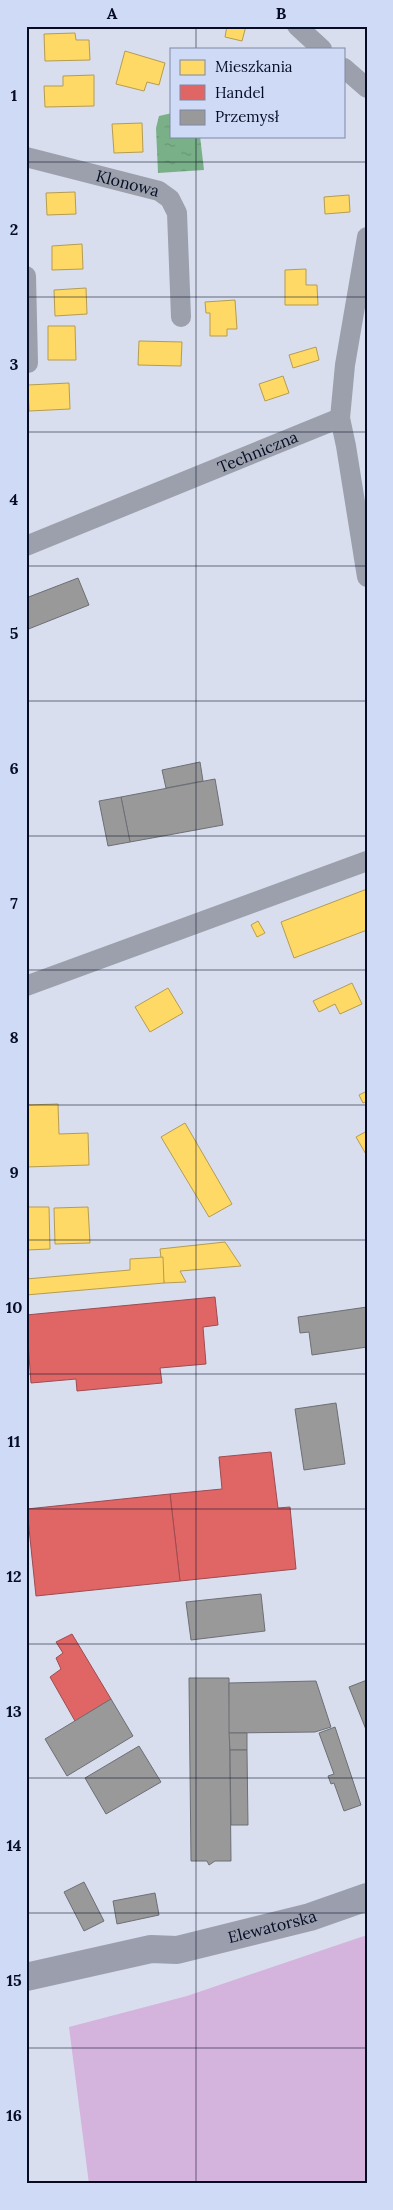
<svg xmlns="http://www.w3.org/2000/svg" width="393" height="2210" viewBox="0 0 393 2210" font-family="Lora,serif">
  <style>
    .pitch { fill: #d4b3dc }
    .water { fill: url(#water-ripples) }
    .homes { fill: #ffd966; stroke: #b49c52 }
    .shops { fill: #e06666; stroke: #9e4b52 }
    .industry { fill: #999; stroke: #6d6f76 }
    .lines { fill: none; stroke-linecap: round; stroke-linejoin: round }
    .street { stroke: #9ba0ac; stroke-width: 20 }
    .secondary { stroke: #9a9ead; stroke-width: 28 }
    .grid { fill: none; stroke: #050c24; stroke-width: 1; stroke-opacity: 0.55 }
    .labels { text-anchor: middle; stroke-width: 5; stroke-linejoin: round; paint-order: stroke }
    .street-label { font-size: 16px; fill: #050c24; stroke: #cfdaf7 }
    .neatline { fill: none; stroke: #050c24; stroke-width: 2 }
    .grid-label { font-size: 16px; text-anchor: middle; font-weight: bold; fill: #050c24 }
  </style>
  <defs>
    <pattern id="water-ripples" width="26" height="14" patternUnits="userSpaceOnUse" patternTransform="scale(1.25)"><rect width="26" height="14" fill="#7ab088"/><path d="M2 4q2-2 4 0t4 0M15 11q2-2 4 0t4 0" fill="none" stroke="#689675"/></pattern>
  </defs>
  <rect width="100%" height="100%" fill="#d8deee"/>
  <path class="pitch" d="M367,1935v249h-278l-20,-157 118,-31z"/>
  <path class="water" d="M172,113v23h28l4,34 -46,3 -2,-45 3,-12z"/>
  <g class="homes">
    <path d="M227,26h19l-4,15 -17,-4z"/>
    <path d="M75,33l1,7h13l1,20 -45,1 -1,-27z"/>
    <path d="M125,51l40,12 -6,22 -12,-3 -3,9 -28,-7z"/>
    <path d="M94,75v31l-49,1 -1,-21h19v-10z"/>
    <path d="M142,123l1,29 -29,1 -2,-29z"/>
    <path d="M75,192l1,22 -29,1 -1,-22z"/>
    <path d="M349,195l1,17 -25,2 -1,-17z"/>
    <path d="M82,244l1,25 -31,1v-24z"/>
    <path d="M306,269v16h11l1,20h-33v-35z"/>
    <path d="M86,288l1,26 -32,2 -1,-26z"/>
    <path d="M235,300l2,29h-10v7h-17v-23h-4l-1,-11z"/>
    <path d="M48,326h27l1,34h-28z"/>
    <path d="M139,341l43,1 -1,24 -43,-1z"/>
    <path d="M316,347l3,13 -26,8 -4,-13z"/>
    <path d="M283,376l6,17 -24,8 -6,-17z"/>
    <path d="M69,383l1,26 -41,2 -1,-26z"/>
    <path d="M367,889v41l-73,28 -13,-36z"/>
    <path d="M258,921l7,12 -8,4 -6,-12z"/>
    <path d="M352,983l10,21 -22,10 -5,-10 -16,8 -6,-11z"/>
    <path d="M168,988l15,25 -33,19 -15,-25z"/>
    <path d="M367,1091v10l-4,2 -4,-8z"/>
    <path d="M58,1104l1,30 29,-1 1,32 -63,2 1,-62z"/>
    <path d="M185,1123l47,81 -23,13 -48,-80z"/>
    <path d="M367,1131v25l-11,-19z"/>
    <path d="M26,1207h23l1,42 -24,1z"/>
    <path d="M88,1207l2,36 -35,1 -1,-36z"/>
    <path d="M225,1242l16,24 -61,5 6,11 -22,1 -4,-34z"/>
    <path d="M163,1257l1,26 -138,12v-16l104,-9v-11z"/>
  </g>
  <g class="shops">
    <path d="M215,1297l3,28 -15,2 3,37 -46,4 2,15 -85,8 -1,-12 -45,4 -5,-68z"/>
    <path d="M271,1452l7,56 12,-1 6,62 -116,12 -10,-87 52,-5 -3,-32z"/>
    <path d="M170,1494l10,87 -144,15 -9,-87z"/>
    <path d="M72,1634l39,65 -36,22 -25,-44 11,-8 -5,-11 7,-5 -7,-11z"/>
  </g>
  <g class="industry">
    <path d="M78,578l11,27 -63,25v-32z"/>
    <path d="M200,762l3,19 -37,7 -4,-18z"/>
    <path d="M215,779l8,46 -93,17 -9,-45z"/>
    <path d="M121,797l9,45 -22,4 -9,-45z"/>
    <path d="M367,1307v40l-55,8 -3,-23 -9,1 -2,-16z"/>
    <path d="M336,1403l9,61 -41,6 -9,-61z"/>
    <path d="M261,1594l4,37 -74,9 -5,-38z"/>
    <path d="M189,1678h40l2,183h-16l-6,4 -2,-4h-16z"/>
    <path d="M367,1680v52l-18,-45z"/>
    <path d="M316,1681l15,46 -16,5 -86,1v-50z"/>
    <path d="M111,1699l22,37 -66,40 -22,-37z"/>
    <path d="M335,1727l26,78 -17,6 -10,-28 -3,1 -3,-8 6,-2 -15,-41z"/>
    <path d="M229,1733h18v17h-17z"/>
    <path d="M139,1746l22,36 -55,32 -21,-36z"/>
    <path d="M230,1750h17l1,75h-17z"/>
    <path d="M84,1882l20,39 -20,10 -20,-39z"/>
    <path d="M155,1893l4,22 -42,9 -4,-23z"/>
  </g>
  <g class="lines">
    <g class="street">
      <path d="M297,26l25,23"/>
      <path d="M344,68l23,20"/>
      <path id="s1" d="M26,157l133,34 11,8 7,14 4,104"/>
      <path d="M367,237l-22,128 -5,53 6,28 21,131"/>
      <path d="M26,276l2,87"/>
      <path id="s2" d="M26,546l314,-128"/>
      <path d="M26,986l341,-125"/>
    </g>
    <path class="secondary" id="s3" d="M26,1977l125,-28 26,1 133,-33 57,-20"/>
  </g>
  <path class="grid" d="M196,26v23M196,136v2048M26,162h341M26,297h341M26,432h341M26,566h341M26,701h341M26,836h341M26,970h341M26,1105h341M26,1240h341M26,1374h341M26,1509h341M26,1644h341M26,1778h341M26,1913h341M26,2048h341"/>
  <g class="labels">
    <g class="street-label">
      <text dy="6" stroke="none"><textPath href="#s1" startOffset="105">Klonowa</textPath></text>
      <text dy="6" stroke="none"><textPath href="#s2" startOffset="250">Techniczna</textPath></text>
      <text dy="6" stroke="none"><textPath href="#s3" startOffset="252">Elewatorska</textPath></text>
    </g>
  </g>
  <rect width="393" height="2210" fill="none" stroke="#cfdaf7" stroke-width="55"/>
  <rect x="170" y="48" width="175" height="90" fill="#cfdaf7" stroke="#7e88a3"/>
  <rect x="180" y="60" width="25" height="15" fill="#ffd966" stroke="#7e88a3"/>
  <text x="215" y="72" font-size="15" fill="#050c24">Mieszkania</text>
  <rect x="180" y="85" width="25" height="15" fill="#e06666" stroke="#7e88a3"/>
  <text x="215" y="98" font-size="15" fill="#050c24">Handel</text>
  <rect x="180" y="110" width="25" height="15" fill="#999999" stroke="#7e88a3"/>
  <text x="215" y="122" font-size="15" fill="#050c24">Przemysł</text>
  <rect x="28" y="28" width="338" height="2154" class="neatline"/>
  <g class="grid-label">
    <text x="112" y="19">A</text>
    <text x="281" y="19">B</text>
    <text x="14" y="101">1</text>
    <text x="14" y="235">2</text>
    <text x="14" y="370">3</text>
    <text x="14" y="505">4</text>
    <text x="14" y="639">5</text>
    <text x="14" y="774">6</text>
    <text x="14" y="909">7</text>
    <text x="14" y="1043">8</text>
    <text x="14" y="1178">9</text>
    <text x="14" y="1313">10</text>
    <text x="14" y="1447">11</text>
    <text x="14" y="1582">12</text>
    <text x="14" y="1717">13</text>
    <text x="14" y="1851">14</text>
    <text x="14" y="1986">15</text>
    <text x="14" y="2121">16</text>
  </g>
</svg>
